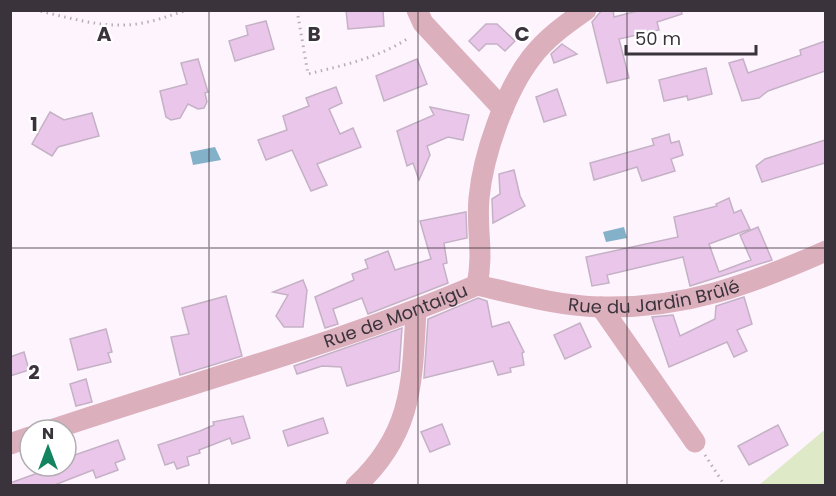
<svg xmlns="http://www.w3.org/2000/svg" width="836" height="496" viewBox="0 0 836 496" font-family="Poppins,sans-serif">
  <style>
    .green { fill: #dee9c7 }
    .water { fill: #82b1c9 }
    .building { fill: #eac7ea; stroke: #c5b1c5; stroke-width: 1.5 }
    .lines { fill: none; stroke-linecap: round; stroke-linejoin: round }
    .path { stroke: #b7afb7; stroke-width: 3; stroke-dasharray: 1.5 4.5; stroke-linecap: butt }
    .minor { stroke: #dbafbc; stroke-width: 21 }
    .grid { fill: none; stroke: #3b333b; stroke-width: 1.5; stroke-opacity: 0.55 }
    .labels { text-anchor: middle; stroke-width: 4.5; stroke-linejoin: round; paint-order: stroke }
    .street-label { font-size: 18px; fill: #3b333b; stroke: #fff }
    .grid-label { font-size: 20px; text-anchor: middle; font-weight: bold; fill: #3b333b; stroke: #fff; stroke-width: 4.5; stroke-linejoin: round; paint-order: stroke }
  </style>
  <rect width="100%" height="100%" fill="#fdf4fd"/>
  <path class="green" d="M825,429v56h-66l63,-53z"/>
  <g class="water">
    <path d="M215,147l6,13 -28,5 -3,-13z"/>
    <path d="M624,227l3,11 -21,4 -3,-10z"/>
  </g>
  <g class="building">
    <path d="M346,10h37l1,16 -36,3z"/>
    <path d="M602,10h11l1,7 27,-7h40l1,4 -25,8 2,8 -40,9 10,39 -22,5 -15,-61z"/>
    <path d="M266,21l8,28 -39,12 -6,-20 19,-6 -2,-9z"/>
    <path d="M486,24h11l18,17 -10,10 -8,-7h-11l-7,7 -10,-10z"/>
    <path d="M825,41v30l-57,20 -9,7 -17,3 -13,-38 14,-4 5,14 53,-18 -1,-5z"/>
    <path d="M562,44l15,10 -23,9 -3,-9z"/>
    <path d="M198,59l10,33 -3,1 2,9 -3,6 -6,1 -10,-5 -8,14 -9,2 -5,-3 -6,-26 27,-7 -6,-21z"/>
    <path d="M417,59l10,25 -43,17 -8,-25z"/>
    <path d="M706,68l6,26 -24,6 -1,-4 -23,5 -5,-21z"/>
    <path d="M336,87l6,16 -13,6 11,25 13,-6 8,19 -44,17 10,21 -16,6 -19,-41 -26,10 -8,-20 29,-10 -4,-14 26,-10 -3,-8z"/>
    <path d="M557,89l9,26 -22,7 -8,-25z"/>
    <path d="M430,107l39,8 -6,25 -15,-3 -21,9 3,9 -11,25 -6,-17 -6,3 -10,-35 37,-16z"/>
    <path d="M50,112l14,8 28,-7 7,23 -41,11 -6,9 -20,-12z"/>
    <path d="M669,134l2,9 8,-2 4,14 -12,4 4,12 -33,10 -5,-14 -43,13 -4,-17 64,-18 -2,-6z"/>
    <path d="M825,140v23l-63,19 -6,-16 9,-7z"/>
    <path d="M514,170l6,26 5,10 -32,17 -1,-24 8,-5 -1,-20z"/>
    <path d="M729,198l5,15 7,-3 9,19 -41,15 10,28 32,-12 -11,-25 18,-8 14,33 -82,26 -7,-29 -76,18 2,8 -17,3 -6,-29 92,-20 -4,-20 43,-11 -1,-2z"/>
    <path d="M466,212l1,26 -23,5 3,20 -4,1 5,19 -80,31 -6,-16 -29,11 5,15 -13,4 -10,-31 39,-17 -2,-6 16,-6 -3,-8 23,-9 7,19 36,-11 -11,-38z"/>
    <path d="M303,280l4,10 -4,37h-19l-8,-11 12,-21 -15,-3z"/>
    <path d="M226,296l16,60 -62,19 -9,-38 18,-3 -7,-26z"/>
    <path d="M744,297l8,27 -15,6 10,21 -13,6 -7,-15 -58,25 -17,-50 21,-2 7,21 35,-17 1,-13z"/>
    <path d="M478,298l9,3 5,26 17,-5 15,30 -2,1 2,12 -14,3 1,4 -13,3 -5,-14 -69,17 4,-59z"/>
    <path d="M580,323l11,24 -26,12 -11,-24z"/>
    <path d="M402,328l-3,43 -52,15 -6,-19 -19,-1 -25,8 -3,-8z"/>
    <path d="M106,329l6,23 -4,1 3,9 -33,8 -8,-31z"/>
    <path d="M24,352l5,18 -19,6v-19z"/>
    <path d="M86,379l6,23 -16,4 -6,-22z"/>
    <path d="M243,416l7,22 -18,6 -2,-6 -31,12 1,3 -13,4 2,8 -12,4 -3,-7 -9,3 -7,-20 42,-14 14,-6 -1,-3z"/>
    <path d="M323,418l5,15 -40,13 -5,-15z"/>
    <path d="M442,424l8,20 -20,8 -9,-20z"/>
    <path d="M778,425l10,20 -39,20 -11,-19z"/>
    <path d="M118,440l7,19 -10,4 3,7 -22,8 -3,-8 -41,16h-42v-3l39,-14 -1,-3h18v-8z"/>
  </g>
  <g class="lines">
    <g class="path">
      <path d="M35,10c28,6 59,16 88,15 22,0 43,-8 64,-15"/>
      <path d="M297,10l11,64c36,-9 71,-16 102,-37"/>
      <path d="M705,455l20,31"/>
    </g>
    <g class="minor">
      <path d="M417,10l6,13 80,86"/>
      <path id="s1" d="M477,285c39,9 82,21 123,22 85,2 149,-22 226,-56"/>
      <path d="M477,285c7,-33 -1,-56 2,-87 4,-43 26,-106 52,-140 15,-20 35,-34 55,-48"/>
      <path d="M601,307l94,135"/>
      <path id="s2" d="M51,430c142,-48 288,-86 426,-145"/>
      <path d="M10,444l20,-7"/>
      <path d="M356,486c57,-53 56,-103 60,-175"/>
    </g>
  </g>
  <path class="grid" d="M209,10v476M418,10v476M627,10v476M10,248h816"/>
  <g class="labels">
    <g class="street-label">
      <text dy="6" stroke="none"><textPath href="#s1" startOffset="180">Rue du Jardin Brûlé</textPath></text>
      <text dy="6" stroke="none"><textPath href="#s2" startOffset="363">Rue de Montaigu</textPath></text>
    </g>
  </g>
  <g class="grid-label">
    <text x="104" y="41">A</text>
    <text x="314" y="41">B</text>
    <text x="522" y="41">C</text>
    <text x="34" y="131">1</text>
    <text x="34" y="379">2</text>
  </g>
  <rect width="836" height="496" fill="none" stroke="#3b333b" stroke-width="24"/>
  <g transform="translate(48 448)"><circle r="28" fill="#ffffff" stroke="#b1adb1" stroke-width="1.5"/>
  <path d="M0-4.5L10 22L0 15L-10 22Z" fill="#148360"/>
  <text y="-9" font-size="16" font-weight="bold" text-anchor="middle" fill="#3b333b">N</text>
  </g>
  <path d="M626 45v9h130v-9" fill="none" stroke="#3b333b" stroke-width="3"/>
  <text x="635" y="45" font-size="18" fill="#3b333b" stroke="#ffffff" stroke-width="4.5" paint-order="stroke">50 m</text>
</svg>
